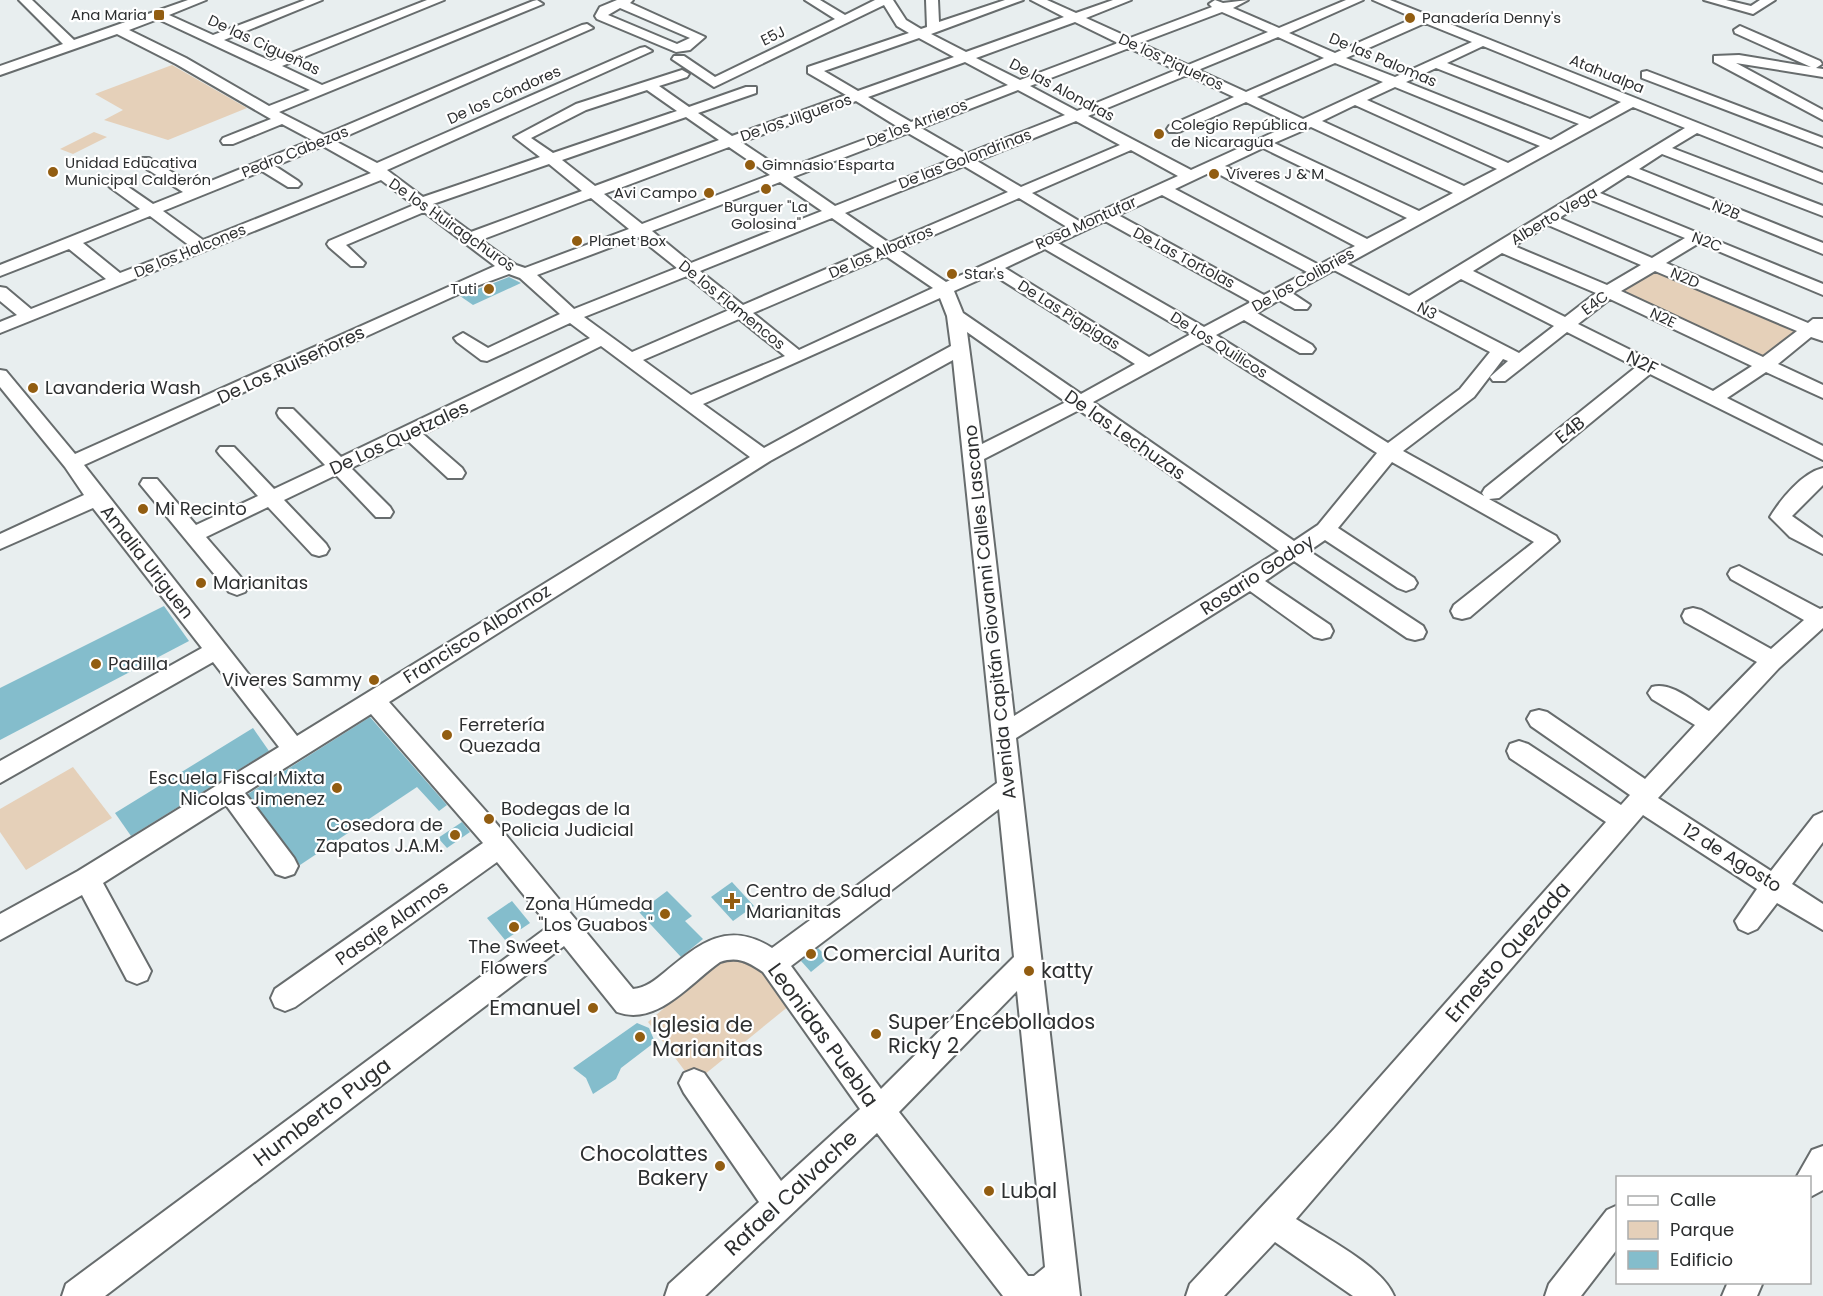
<svg xmlns="http://www.w3.org/2000/svg" width="1823" height="1296" viewBox="0 0 1823 1296" font-family="Poppins,sans-serif">
  <style>
    .green { fill: #e5d0b9 }
    .building { fill: #84bdcc }
    .lines { fill: none; stroke-linecap: round; stroke-linejoin: round }
    .minor-casing { stroke: #676c6d; stroke-width: 4 }
    .minor { fill: #fff; fill-rule: evenodd }
    .poi-dot { fill: #925d11; stroke: #fff; stroke-width: 2 }
    .labels { text-anchor: middle; stroke-width: 4.5; stroke-linejoin: round; paint-order: stroke }
    .far-poi-label { font-size: 15px; fill: #2d2f30; stroke: #fff; text-anchor: start }
    .far-street-label { font-size: 15px; fill: #2d2f30; stroke: #fff }
    .street-label { font-size: 18px; fill: #2d2f30; stroke: #fff }
    .poi-label { font-size: 18px; fill: #2d2f30; stroke: #fff; text-anchor: start }
    .near-street-label { font-size: 21px; fill: #2d2f30; stroke: #fff }
    .near-poi-label { font-size: 21px; fill: #2d2f30; stroke: #fff; text-anchor: start }
  </style>
  <rect width="100%" height="100%" fill="#e8eeef"/>
  <g class="green">
    <path d="M172,65l75,43 -79,32 -64,-20 19,-10 -28,-16z"/>
    <path d="M94,132l13,5 -34,17 -13,-5z"/>
    <path d="M1654,267l150,63 -38,30 -150,-68z"/>
    <path d="M73,767l39,51 -86,52 -26,-38v-23z"/>
    <path d="M751,955l44,46 -101,82 -46,-61 66,-57 16,-8z"/>
  </g>
  <g class="building">
    <path d="M509,277l12,6 -48,22 -13,-9z"/>
    <path d="M164,606l25,35 -189,99v-52z"/>
    <path d="M370,717l77,88 -8,6 -22,-24 -117,78 -52,-71z"/>
    <path d="M253,728l16,23 -138,85 -16,-23z"/>
    <path d="M462,822l8,10 -23,16 -9,-10z"/>
    <path d="M732,882l22,24 -21,15 -22,-24z"/>
    <path d="M667,891l25,25 -7,5 18,18 -22,18 -42,-45z"/>
    <path d="M512,901l18,22 -25,17 -18,-22z"/>
    <path d="M818,948l10,10 -17,14 -10,-11z"/>
    <path d="M637,1023l12,5 6,14 -34,26 -5,11 -23,15 -7,-16 -13,-10z"/>
  </g>
  <g class="lines">
    <g class="minor-casing">
      <g id="minor">
        <path d="M19,0h13l42,40 114,-40h18l-37,15 44,20 92,-35h17l-98,40 47,21 156,-61h17l-162,66 40,19 211,-84 4,-1 6,4 -264,108 45,23 258,-110 5,-1 6,4 -258,113 42,22 263,-115 5,-1 7,4 -265,119 36,27 117,-40 -26,-20 62,-33 106,-34 7,4 -2,3 -28,9 30,21 57,-20h10v6l-58,20 34,23 114,-41 -38,-22v-6l101,-34 -12,-7 -13,-21 -170,82 -42,-28 2,-3h10l31,21 120,-58 -30,-19h15l25,15 30,-15h18l13,20 15,9 6,-2 -1,-27h12l1,22 66,-22h18l-92,34 35,18 98,-35 -33,-17h16l29,13 37,-13h18l-45,18 44,20 82,-31 -3,-3 6,-4 8,3 25,-3 -15,8 46,20 67,-28h17l-74,33 46,20 79,-35 -41,-18h17l433,173v10l-126,-50 -25,15 151,58v10l-161,-62 -23,15 184,74v11l-195,-79 -28,18 223,91v11l-124,-52 -33,20 142,60 5,-4h10v22l-12,-4 -33,27 45,21v13l-57,-26 -39,26 96,48v14l-173,-86 -151,124 -10,1 67,37 3,5 -89,76 -8,2 -8,-2 -3,-6 3,-6 80,-63 -142,-80 -54,66 76,50 3,5 -3,5 -8,3 -8,-3 -73,-48 -16,11 114,75 3,6 -3,6 -8,2 -8,-2 -113,-77 -29,20 65,44 3,6 -3,6 -8,2 -8,-2 -64,-46 -234,147 64,558h-77l-126,-163 -172,163h-40l4,-12 90,-82 -75,-109 -5,-10 5,-10 10,-4 10,4 77,108 79,-72 -97,-137c-15,-10 -25,-16 -43,-10 -29,20 -63,65 -103,50l-53,-66 -459,350h-43l4,-12 483,-358 -52,-64 -202,145 -10,4 -10,-4 -4,-9 4,-9 208,-146 -112,-129 -126,79 49,65 4,8 -4,8 -9,3 -9,-3 -50,-69 -123,78 48,88 -4,9 -10,4 -10,-4 -45,-85 -82,45v-26l78,-43 201,-124 -66,-85 -213,121v-22l202,-113 -109,-140 -93,41v-15l84,-39 -19,-28 -65,-80v-17l6,1 69,83 420,-188 -71,-54 -78,33 19,18 -2,3h-12l-22,-19 -2,-3 2,-3 85,-36 -33,-25 -381,153v-11l17,-7 -17,-14v-14l6,1 25,21 75,-30 -37,-30 -69,27v-11l140,-56 -29,-21 -3,-3 3,-3h10l32,22 30,-12 -44,-28 -2,-3 2,-3h10l47,29 116,-47 -30,-16 -49,20h-10l-2,-3 2,-3 48,-19 -95,-55 -59,-30 -117,41v-9l63,-22zM1222,12l46,20 -80,33 -48,-22zM158,19l152,71 -41,16 -83,-48 -57,-28zM1075,22l43,21 -98,37 -44,-22zM1425,23l47,19 -77,35 -49,-19zM1278,37l46,21 -78,34 -48,-22zM919,38l35,19 -96,34 -34,-20zM1483,46l138,56 -31,17 -143,-56zM1129,48l47,22 -99,41 -47,-25zM965,62l43,23 -97,37 -43,-25zM1335,63l48,19 -80,37 -46,-22zM1436,68l143,56 -28,16 -145,-58zM1187,75l47,22 -65,29 -2,3 2,3h10l67,-30 46,22 -101,46 -103,-54zM1395,87l145,59 -32,17 -141,-63zM647,90l30,21 -124,42 -22,-15 55,-28zM1018,90l47,25 -99,39 -45,-26zM856,101l42,26 -115,43 -42,-28zM1355,105l142,64 -33,17 -142,-65zM1633,107l52,21 -276,168 -62,-32zM686,117l33,23 -124,46 -33,-26zM1076,121l44,24 -99,42 -44,-26zM1311,127l142,66 -34,18 -145,-68zM908,133l45,26 -118,47 -42,-29zM323,146l48,27 -168,67 -40,-29 99,-40 26,16h10l3,-3 -3,-3 -23,-15zM729,147l41,28 -128,49 -38,-30zM1263,148l144,70 -40,21 -142,-73zM1131,150l47,26 -99,45 -47,-28zM549,164l33,27 -111,41 -38,-28zM964,166l44,26 -119,51 -44,-30zM1213,171l142,75 -36,19 -144,-76zM780,182l42,29 -131,52 -39,-32zM1162,195l145,77 -43,23 -146,-80zM591,198l38,31 -104,39 -9,-3 -35,-25zM1019,198l48,29 -121,55 -47,-32zM1589,199l96,39 -33,20 -93,-40zM150,216l40,30 -70,27 -37,-30zM832,218l43,30 -132,57 -43,-34zM1105,221l146,81 -47,25 -146,-84zM1548,225l93,40 -34,20 -93,-39zM638,237l39,31 -103,41 -37,-34zM1045,249l146,85 -42,23 -144,-89zM1502,253l94,40 -31,24 -92,-46zM886,256l47,32 -134,62 -46,-37zM1334,270l156,82 -30,37 -72,54 -172,-108 28,-15 56,33h12l3,-4 -3,-4 -55,-32 22,-13 16,9h12l3,-4 -18,-12zM1655,271l142,60 -34,26 -142,-66zM509,274l11,4 40,36 -72,34 -25,-15 -9,5 3,4 24,18 6,1 83,-38 20,15 -249,119 -48,-48h-14l-2,4 2,4 46,48 -51,24 -40,-42h-14l-3,4 3,4 38,41 -62,29 -39,-46h-14l-3,5 89,108 8,3 8,-3 3,-5 -3,-5 -39,-45 62,-30 44,47 7,2 7,-2 3,-5 -3,-5 -42,-44 52,-25 40,42h14l3,-5 -3,-5 -39,-39 57,-27 40,37h14l3,-5 -3,-5 -39,-34 178,-88 149,111 -453,279 -213,-271 390,-178zM992,274l143,90 -54,30 -118,-81 -9,-22zM687,276l42,34 -97,42 -48,-35zM1461,279l93,47 -35,27 -97,-50zM940,298l7,18 4,30 -187,102 -61,-44zM1610,299l142,67 -39,25 -135,-67zM739,319l46,37 -94,39 -48,-35zM967,332l99,70 -84,42zM1567,332l69,35 -151,121 -3,5 2,3 -81,-45 71,-54 29,-38 5,2 -18,16 3,4h12zM1203,342l174,111 -59,72 -24,16 -201,-139zM953,360l44,423 -225,165c-44,-28 -72,-5 -107,24 -10,8 -19,16 -32,17l-142,-172 -102,-115 381,-241zM1079,410l200,141 -265,165 -30,-257zM999,809l15,148 -133,132 -90,-123zM1017,991l28,276 -11,9h-6l-129,-164z"/>
        <path d="M617,0h16l-3,3 75,34 -15,13 -14,2 -79,-33 -2,-3 5,-9zM620,8l70,30 -13,6 -69,-29z"/>
        <path d="M1704,0h22l25,6 9,-6h15l-22,14z"/>
        <path d="M1740,26l80,35 2,3 -6,4 7,1v8l-87,-14 87,47v10l-109,-58v-6l25,-1 72,12 -76,-34 -1,-3z"/>
        <path d="M1647,71l176,67v9l-181,-69v-6z"/>
        <path d="M1823,468v17l-31,31 31,22v16l-33,-17 -20,-20c11,-18 32,-44 53,-49z"/>
        <path d="M1739,566l81,43 3,-1v20l-44,40 -121,130 113,73 43,-55 9,-4v30l-31,42 31,20v26l-46,-27 -20,26 -9,4 -9,-4 -4,-8 22,-32 -114,-74 -347,404c28,18 86,47 98,77h-41l-78,-54 -51,54h-38l4,-12 145,-156 271,-306 -96,-64 -3,-7 3,-7 9,-3 9,3 93,61 9,-10 -99,-69 -4,-7 4,-7 8,-2 8,2 98,67 50,-54 -43,-26 -4,-6 4,-6c18,-6 41,14 57,24l48,-49 -72,-40 -3,-6 3,-6 8,-2 8,2 70,39 33,-29 -73,-41 -3,-5 3,-5z"/>
        <path d="M1823,1146v44l-13,7v-19h-14l16,-28z"/>
        <path d="M1618,1205v43l-37,48h-36l4,-12 58,-74z"/>
        <path d="M1728,1282h35l-6,14h-35z"/>
      </g>
    </g>
    <use href="#minor" class="minor"/>
  </g>
  <g class="poi-dot">
    <rect x="153" y="9" width="12" height="12" rx="3"/>
    <circle cx="1410" cy="18" r="6"/>
    <circle cx="1159" cy="134" r="6"/>
    <circle cx="750" cy="165" r="6"/>
    <circle cx="53" cy="172" r="6"/>
    <circle cx="1214" cy="174" r="6"/>
    <circle cx="766" cy="189" r="6"/>
    <circle cx="709" cy="193" r="6"/>
    <circle cx="577" cy="241" r="6"/>
    <circle cx="952" cy="274" r="6"/>
    <circle cx="489" cy="289" r="6"/>
    <circle cx="33" cy="388" r="6"/>
    <circle cx="143" cy="509" r="6"/>
    <circle cx="201" cy="583" r="6"/>
    <circle cx="96" cy="664" r="6"/>
    <circle cx="374" cy="680" r="6"/>
    <circle cx="447" cy="735" r="6"/>
    <circle cx="337" cy="788" r="6"/>
    <circle cx="489" cy="819" r="6"/>
    <circle cx="455" cy="835" r="6"/>
    <path d="M729 892h6v6h6v6h-6v6h-6v-6h-6v-6h6z"/>
    <circle cx="665" cy="914" r="6"/>
    <circle cx="514" cy="927" r="6"/>
    <circle cx="811" cy="954" r="6"/>
    <circle cx="1029" cy="971" r="6"/>
    <circle cx="593" cy="1008" r="6"/>
    <circle cx="876" cy="1034" r="6"/>
    <circle cx="640" cy="1037" r="6"/>
    <circle cx="720" cy="1166" r="6"/>
    <circle cx="989" cy="1191" r="6"/>
  </g>
  <g class="labels">
    <g class="far-poi-label">
      <text x="147" y="20" text-anchor="end">Ana Maria</text>
      <text x="1422" y="23">Panadería Denny's</text>
      <text x="1171" y="130">Colegio República<tspan x="1171" dy="17">de Nicaragua</tspan></text>
      <text x="65" y="168">Unidad Educativa<tspan x="65" dy="17">Municipal Calderón</tspan></text>
      <text x="762" y="170">Gimnasio Esparta</text>
      <text x="1226" y="179">Víveres J &amp; M</text>
      <text x="697" y="198" text-anchor="end">Avi Campo</text>
      <text x="766" y="212" text-anchor="middle">Burguer "La<tspan x="766" dy="17">Golosina"</tspan></text>
      <text x="589" y="246">Planet Box</text>
      <text x="964" y="279">Star's</text>
      <text x="477" y="294" text-anchor="end">Tuti</text>
    </g>
    <g class="far-street-label">
      <text transform="translate(773 36) rotate(-26)" y="5">E5J</text>
      <text transform="translate(264 45) rotate(25)" y="5">De las Cigueñas</text>
      <text transform="translate(1383 60) rotate(23)" y="5">De las Palomas</text>
      <text transform="translate(1171 62) rotate(25)" y="5">De los Piqueros</text>
      <text transform="translate(1607 74) rotate(22)" y="5">Atahualpa</text>
      <text transform="translate(1062 90) rotate(28)" y="5">De las Alondras</text>
      <text transform="translate(504 95) rotate(-24)" y="5">De los Cóndores</text>
      <text transform="translate(796 118) rotate(-19)" y="5">De los Jilgueros</text>
      <text transform="translate(917 123) rotate(-21)" y="5">De los Arrieros</text>
      <text transform="translate(295 152) rotate(-22)" y="5">Pedro Cabezas</text>
      <text transform="translate(965 159) rotate(-21)" y="5">De las Golondrinas</text>
      <text transform="translate(1726 210) rotate(22)" y="5">N2B</text>
      <text transform="translate(1554 216) rotate(-31)" y="5">Alberto Vega</text>
      <text transform="translate(1086 223) rotate(-24)" y="5">Rosa Montufar</text>
      <text transform="translate(452 225) rotate(35)" y="5">De los Huiragchuros</text>
      <text transform="translate(1707 242) rotate(21)" y="5">N2C</text>
      <text transform="translate(190 251) rotate(-22)" y="5">De los Halcones</text>
      <text transform="translate(881 252) rotate(-23)" y="5">De los Albatros</text>
      <text transform="translate(1184 258) rotate(28)" y="5">De Las Tortolas</text>
      <text transform="translate(1685 278) rotate(23)" y="5">N2D</text>
      <text transform="translate(1303 280) rotate(-29)" y="5">De los Colibries</text>
      <text transform="translate(1595 303) rotate(-37)" y="5">E4C</text>
      <text transform="translate(732 305) rotate(39)" y="5">De los Flamencos</text>
      <text transform="translate(1427 311) rotate(28)" y="5">N3</text>
      <text transform="translate(1069 315) rotate(32)" y="5">De Las Pigpigas</text>
      <text transform="translate(1663 318) rotate(25)" y="5">N2E</text>
      <text transform="translate(1219 345) rotate(32)" y="5">De Los Quilicos</text>
    </g>
    <g class="street-label">
      <text transform="translate(1642 363) rotate(26)" y="6">N2F</text>
      <text transform="translate(291 365) rotate(-25)" y="6">De Los Ruiseñores</text>
      <text transform="translate(1570 430) rotate(-39)" y="6">E4B</text>
      <text transform="translate(1125 435) rotate(35)" y="6">De las Lechuzas</text>
      <text transform="translate(399 438) rotate(-25)" y="6">De Los Quetzales</text>
      <text transform="translate(147 562) rotate(52)" y="6">Amalia Uriguen</text>
      <text transform="translate(1257 575) rotate(-33)" y="6">Rosario Godoy</text>
      <text transform="translate(990 612) rotate(-96)" y="6">Avenida Capitán Giovanni Calles Lascano</text>
      <text transform="translate(477 634) rotate(-32)" y="6">Francisco Albornoz</text>
      <text transform="translate(1732 858) rotate(32)" y="6">12 de Agosto</text>
      <text transform="translate(392 923) rotate(-35)" y="6">Pasaje Alamos</text>
    </g>
    <g class="poi-label">
      <text x="45" y="394">Lavanderia Wash</text>
      <text x="155" y="515">Mi Recinto</text>
      <text x="213" y="589">Marianitas</text>
      <text x="108" y="670">Padilla</text>
      <text x="362" y="686" text-anchor="end">Viveres Sammy</text>
      <text x="459" y="731">Ferretería<tspan x="459" dy="21">Quezada</tspan></text>
      <text x="325" y="784" text-anchor="end">Escuela Fiscal Mixta<tspan x="325" dy="21">Nicolas Jimenez</tspan></text>
      <text x="501" y="815">Bodegas de la<tspan x="501" dy="21">Policia Judicial</tspan></text>
      <text x="443" y="831" text-anchor="end">Cosedora de<tspan x="443" dy="21">Zapatos J.A.M.</tspan></text>
      <text x="746" y="897">Centro de Salud<tspan x="746" dy="21">Marianitas</tspan></text>
      <text x="653" y="910" text-anchor="end">Zona Húmeda<tspan x="653" dy="21">"Los Guabos"</tspan></text>
      <text x="514" y="953" text-anchor="middle">The Sweet<tspan x="514" dy="21">Flowers</tspan></text>
    </g>
    <g class="near-street-label">
      <text transform="translate(1508 952) rotate(-49)" y="7">Ernesto Quezada</text>
      <text transform="translate(823 1035) rotate(54)" y="7">Leonidas Puebla</text>
      <text transform="translate(322 1112) rotate(-37)" y="7">Humberto Puga</text>
      <text transform="translate(791 1193) rotate(-43)" y="7">Rafael Calvache</text>
    </g>
    <g class="near-poi-label">
      <text x="823" y="961">Comercial Aurita</text>
      <text x="1041" y="978">katty</text>
      <text x="581" y="1015" text-anchor="end">Emanuel</text>
      <text x="888" y="1029">Super Encebollados<tspan x="888" dy="24">Ricky 2</tspan></text>
      <text x="652" y="1032">Iglesia de<tspan x="652" dy="24">Marianitas</tspan></text>
      <text x="708" y="1161" text-anchor="end">Chocolattes<tspan x="708" dy="24">Bakery</tspan></text>
      <text x="1001" y="1198">Lubal</text>
    </g>
  </g>
  <rect x="1616" y="1176" width="195" height="108" fill="#ffffff" stroke="#abacac" stroke-width="1.5"/>
  <rect x="1628" y="1196" width="30" height="9" fill="#ffffff" stroke="#abacac" stroke-width="1.5"/>
  <text x="1670" y="1206" font-size="18" fill="#2d2f30">Calle</text>
  <rect x="1628" y="1221" width="30" height="18" fill="#e5d0b9" stroke="#abacac" stroke-width="1.5"/>
  <text x="1670" y="1236" font-size="18" fill="#2d2f30">Parque</text>
  <rect x="1628" y="1251" width="30" height="18" fill="#84bdcc" stroke="#abacac" stroke-width="1.5"/>
  <text x="1670" y="1266" font-size="18" fill="#2d2f30">Edificio</text>
</svg>
